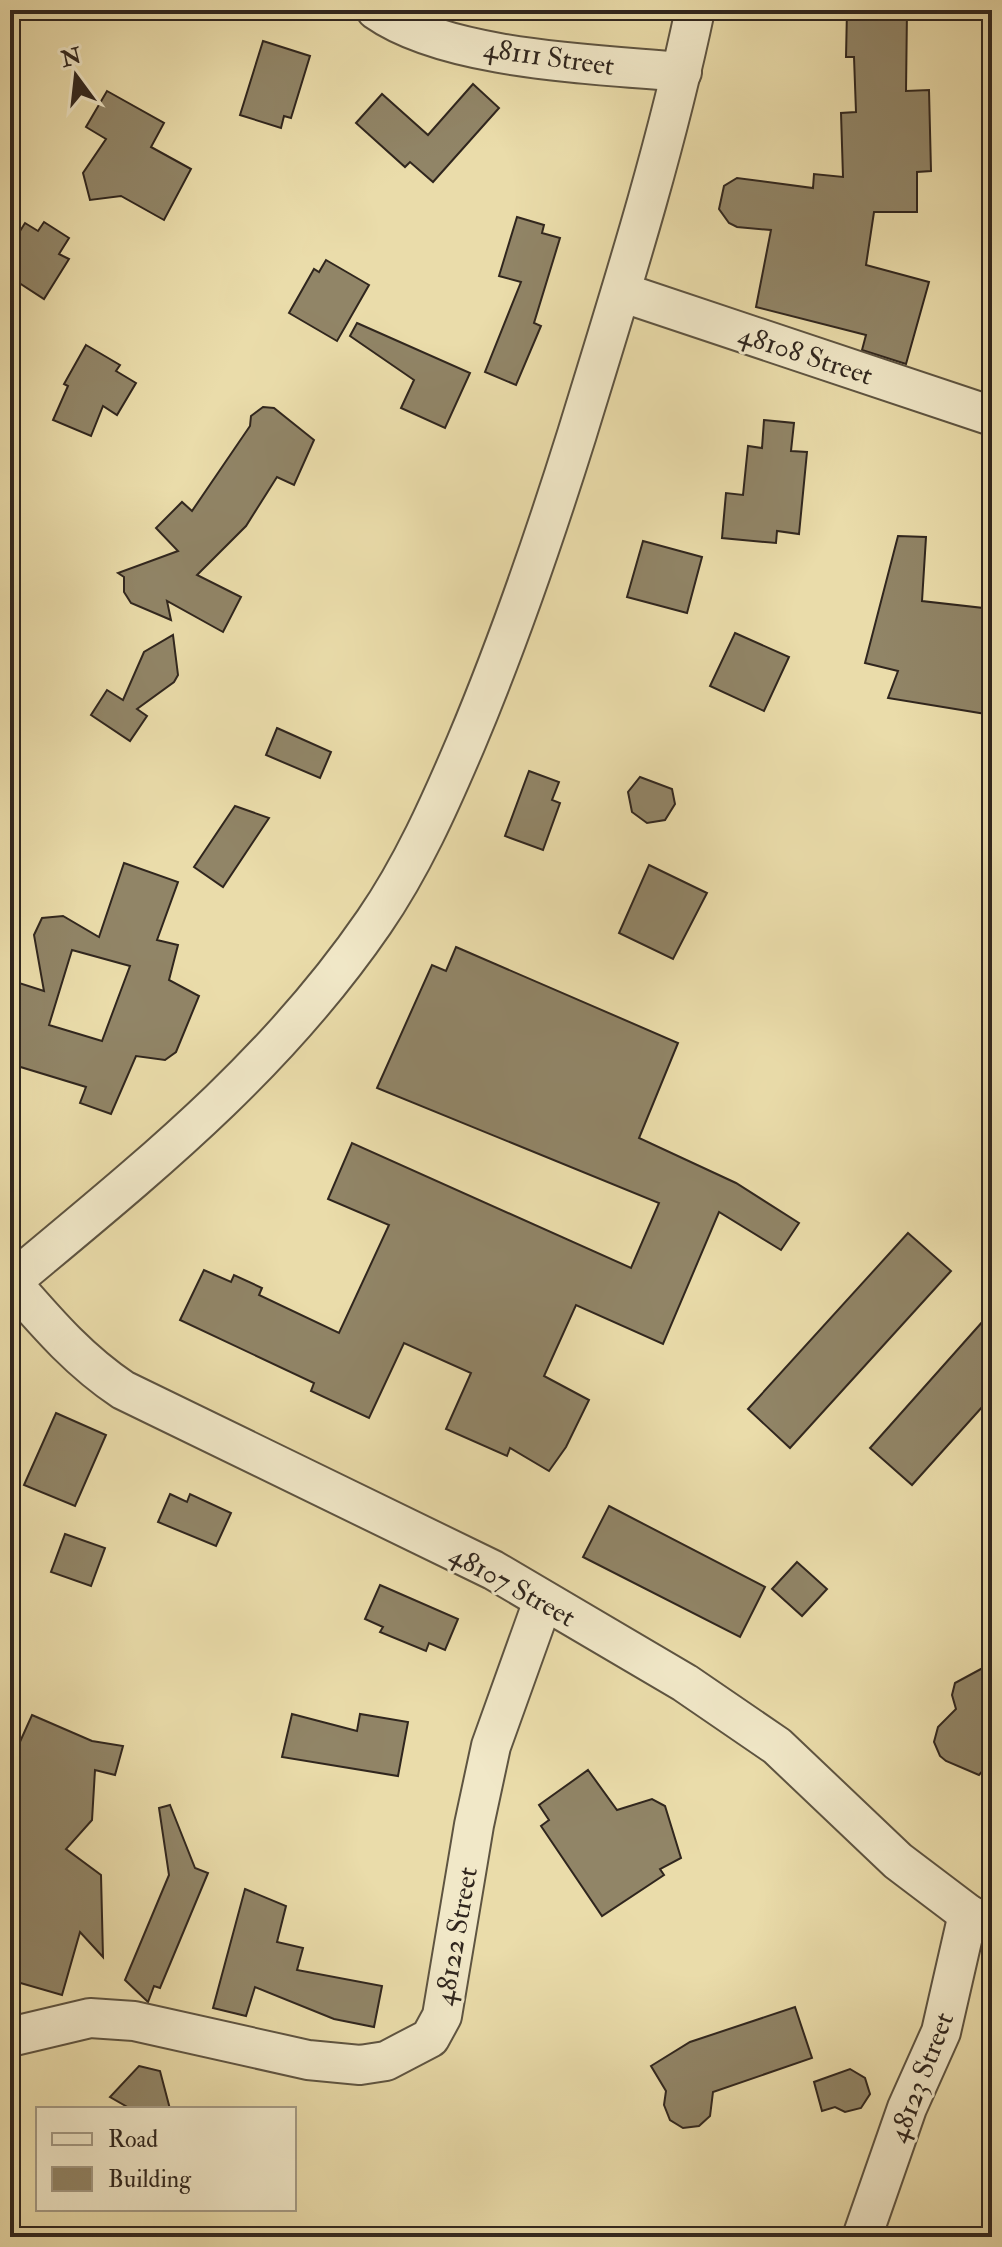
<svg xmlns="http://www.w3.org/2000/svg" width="1002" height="2247" viewBox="0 0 1002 2247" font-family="'IM FELL Double Pica',serif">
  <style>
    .building { fill: #918567; stroke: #30261e; stroke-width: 2; fill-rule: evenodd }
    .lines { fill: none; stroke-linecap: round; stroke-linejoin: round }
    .minor-casing { stroke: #5e5441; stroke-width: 42 }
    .minor { stroke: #f1e8c8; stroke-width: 38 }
    .labels { text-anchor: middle; stroke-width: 6; stroke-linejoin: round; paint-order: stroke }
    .street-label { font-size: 28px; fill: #30261e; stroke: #f1e8c8 }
  </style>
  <rect width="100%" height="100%" fill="#eadcaa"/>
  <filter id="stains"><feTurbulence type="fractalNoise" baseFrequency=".0025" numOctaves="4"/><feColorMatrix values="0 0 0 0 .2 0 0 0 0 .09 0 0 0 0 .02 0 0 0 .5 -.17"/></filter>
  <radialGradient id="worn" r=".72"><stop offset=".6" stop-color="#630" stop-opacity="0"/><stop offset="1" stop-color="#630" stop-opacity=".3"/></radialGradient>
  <g class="building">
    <path d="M847,10h60l-1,81 23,-1 2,81 -14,1v40h-43l-8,53 63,17 -23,82 -44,-14 4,-15 -110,-28 15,-77 -34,-3 -8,-4 -10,-14 5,-23 13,-8 76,10 1,-14 29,3 -2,-64 15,-1 -2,-55h-8z"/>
    <path d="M263,41l47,15 -19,62 -7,-2 -3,12 -41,-13z"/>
    <path d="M473,84l26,24 -66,74 -23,-20 -5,5 -49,-44 26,-29 46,41z"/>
    <path d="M107,91l57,32 -13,24 40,22 -27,51 -43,-24 -31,4 -7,-27 23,-34 -20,-12z"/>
    <path d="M517,217l27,8 -2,8 18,5 -26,85 7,3 -25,59 -31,-13 36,-90 -22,-6z"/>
    <path d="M44,222l25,16 -10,16 10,5 -25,40 -34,-22v-30l15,-24 13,8z"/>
    <path d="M326,260l43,25 -32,56 -48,-28 25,-44 5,3z"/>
    <path d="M357,323l113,50 -25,55 -44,-20 13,-28 -64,-44z"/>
    <path d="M86,345l34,20 -4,6 20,12 -19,32 -14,-9 -12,30 -38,-16 15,-34 -4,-2z"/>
    <path d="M263,407l11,1 40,32 -20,45 -17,-8 -31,49 -49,49 44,22 -18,35 -56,-31 4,19 -40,-17 -7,-11v-15l-6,-4 60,-22 -22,-23 26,-26 10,9 58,-85 1,-10z"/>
    <path d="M764,420l30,3 -3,28 16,1 -8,82 -22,-3 -1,12 -54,-5 4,-45 17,2 5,-49 14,2z"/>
    <path d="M898,536l28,1 -4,64 70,8v106l-104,-17 10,-27 -33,-8z"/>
    <path d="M643,541l59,16 -15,56 -60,-16z"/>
    <path d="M735,633l54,24 -25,54 -54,-25z"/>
    <path d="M173,635l5,40 -4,7 -37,27 10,7 -17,25 -39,-26 16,-25 16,10 21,-48z"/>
    <path d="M277,728l54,24 -11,26 -54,-23z"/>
    <path d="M529,771l30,11 -7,18 8,3 -17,47 -38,-14z"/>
    <path d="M640,777l32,12 3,15 -10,16 -18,3 -15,-11 -4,-20z"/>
    <path d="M235,806l34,12 -46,69 -29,-20z"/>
    <path d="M124,863l54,19 -21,58 21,5 -9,35 30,16 -23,56 -11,8 -29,-4 -25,58 -31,-11 6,-16 -72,-22 5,-17 -9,-3v-65l34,11 -10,-56 8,-17 21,-2 36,21zM72,950l58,16 -28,75 -53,-16z"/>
    <path d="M649,865l58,28 -34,66 -54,-26z"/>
    <path d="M456,947l222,96 -39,95 97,45 63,40 -18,27 -62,-38 -56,132 -87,-39 -32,71 45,24 -23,47 -17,24 -39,-23 -3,8 -61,-27 25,-56 -67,-30 -35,75 -58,-27 3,-8 -134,-63 24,-50 27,12 3,-7 28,13 -3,7 80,38 50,-108 -61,-26 24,-56 279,125 28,-65 -282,-115 55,-123 14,6z"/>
    <path d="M908,1233l43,38 -161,177 -42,-39z"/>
    <path d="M992,1311v85l-80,89 -42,-37z"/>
    <path d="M56,1413l50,22 -31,71 -51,-21z"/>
    <path d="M170,1494l17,8 3,-8 41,19 -15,33 -58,-24z"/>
    <path d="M609,1506l156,81 -25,50 -157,-80z"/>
    <path d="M65,1534l40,14 -14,38 -40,-14z"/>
    <path d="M797,1562l30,27 -25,27 -30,-27z"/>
    <path d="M380,1585l78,34 -13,31 -16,-7 -3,8 -46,-19 3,-5 -18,-8z"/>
    <path d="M992,1663v97l-13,15 -33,-14 -6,-5 -6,-14 4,-15 18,-18 -4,-14 3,-12z"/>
    <path d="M292,1714l65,17 3,-17 48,8 -10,54 -116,-19z"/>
    <path d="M32,1715l60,26 31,5 -8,29 -20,-5 -3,50 -26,29 35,26 2,82 -23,-25 -18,63 -52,-15v-216z"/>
    <path d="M588,1770l29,40 35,-11 13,7 16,52 -21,11 4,6 -62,41 -61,-90 8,-6 -10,-15z"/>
    <path d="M170,1805l25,63 13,5 -48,115 -6,-2 -6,16 -23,-22 44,-105 -10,-67z"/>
    <path d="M245,1889l41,17 -9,36 26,6 -6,22 85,16 -8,41 -40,-8 -79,-32 -9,29 -33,-8z"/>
    <path d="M795,2007l17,51 -99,34 -3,24 -11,10 -16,2 -13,-8 -6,-15 2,-14 -15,-25 39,-24z"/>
    <path d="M139,2066l21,5 10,38h-39l-21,-12z"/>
    <path d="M850,2069l15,9 5,16 -9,14 -16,4 -10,-5 -13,4 -8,-29z"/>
  </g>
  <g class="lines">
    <g class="minor-casing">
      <g id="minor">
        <path d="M376,10c71,50 219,54 306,62"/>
        <path d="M621,292l371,124"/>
        <path d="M11,1282c35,40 67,78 112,108l370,180 192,113 92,63 121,115 70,53 24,13"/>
        <path d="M10,1283c135,-113 263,-214 364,-361 38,-55 66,-118 92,-179 43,-102 78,-204 111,-309 43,-140 88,-281 118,-424"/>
        <path d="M10,2037l80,-19 44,3 174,39 52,5 26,-4 44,-23 12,-22 32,-191 17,-79 52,-145"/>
        <path d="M862,2237l45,-129 34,-76 27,-118"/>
      </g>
    </g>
    <use href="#minor" class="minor"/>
  </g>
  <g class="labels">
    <g class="street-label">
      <text transform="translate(549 56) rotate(8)" y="10">48111 Street</text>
      <text transform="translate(806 354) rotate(18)" y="10">48108 Street</text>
      <text transform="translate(513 1585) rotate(29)" y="10">48107 Street</text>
      <text transform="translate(455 1936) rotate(-80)" y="10">48122 Street</text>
      <text transform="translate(920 2077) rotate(-69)" y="10">48123 Street</text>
    </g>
  </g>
  <rect width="1002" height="2247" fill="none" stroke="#eadcaa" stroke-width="40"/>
  <rect x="12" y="12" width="978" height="2223" fill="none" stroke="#30261e" stroke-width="4"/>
  <rect x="20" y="20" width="962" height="2207" fill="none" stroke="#30261e" stroke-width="2"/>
  <rect x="36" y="2107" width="260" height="104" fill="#f1e8c8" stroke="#a49a84" stroke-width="2"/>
  <rect x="52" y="2133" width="40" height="12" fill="#f1e8c8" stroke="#a49a84" stroke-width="2"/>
  <text x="108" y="2147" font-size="24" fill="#30261e">Road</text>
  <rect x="52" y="2167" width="40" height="24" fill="#918567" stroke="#a49a84" stroke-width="2"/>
  <text x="108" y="2187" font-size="24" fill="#30261e">Building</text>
  <g transform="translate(76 76) rotate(345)" stroke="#f1e8c8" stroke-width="6" paint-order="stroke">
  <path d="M0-6L14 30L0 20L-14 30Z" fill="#30261e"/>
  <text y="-12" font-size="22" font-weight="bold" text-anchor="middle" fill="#30261e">N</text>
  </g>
  <rect width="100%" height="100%" filter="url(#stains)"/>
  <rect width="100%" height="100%" fill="url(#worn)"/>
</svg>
